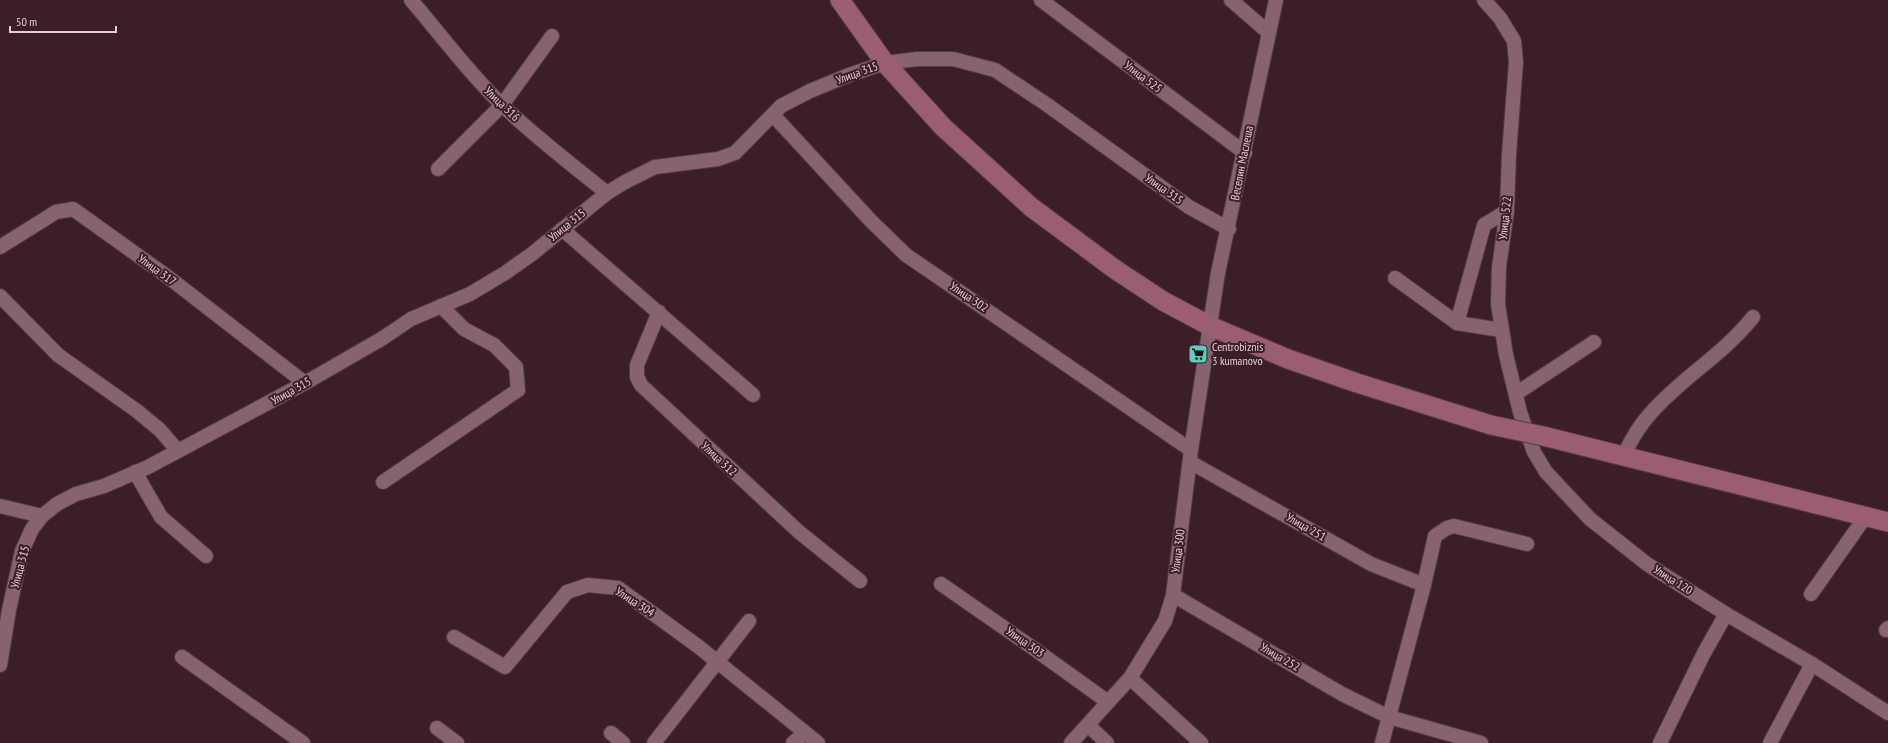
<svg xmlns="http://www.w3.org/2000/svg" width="1888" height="743" viewBox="0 0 1888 743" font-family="'PT Sans Narrow',sans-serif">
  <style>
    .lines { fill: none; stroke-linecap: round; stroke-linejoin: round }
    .street-casing { stroke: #533b43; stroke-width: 16 }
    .secondary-casing { stroke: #533b43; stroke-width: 21 }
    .street { stroke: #86636e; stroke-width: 14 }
    .secondary { stroke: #9a5d73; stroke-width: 19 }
    .secondary-bridge-casing { stroke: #533b43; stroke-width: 21; stroke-linecap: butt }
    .secondary-bridge { stroke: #9a5d73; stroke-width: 19 }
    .labels { text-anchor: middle; stroke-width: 4; stroke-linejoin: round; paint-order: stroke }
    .street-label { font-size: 12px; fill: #e2ced3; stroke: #3b1e28 }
    .poi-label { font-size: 12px; fill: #e2ced3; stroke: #3b1e28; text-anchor: start }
  </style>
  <rect width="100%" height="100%" fill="#3b1e28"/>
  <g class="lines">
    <g class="street-casing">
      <g id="street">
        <path d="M411,0c30,35 57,72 90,104 33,32 70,60 106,89"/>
        <path d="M1041,0l204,153"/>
        <path d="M1231,0l38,33"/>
        <path d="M1484,0l16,18 14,23 2,21 -7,92 -2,57 -8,56 -1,37 8,51 14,57 14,40 12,20 44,47 57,45 79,50 86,50 76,49"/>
        <path d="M773,115l98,106 35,34 285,195"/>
        <path d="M438,169l64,-64 50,-69"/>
        <path d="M562,229l191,166"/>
        <path d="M0,247l56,-35 17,-3 95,68 137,106"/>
        <path d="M1395,278l62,45 44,7"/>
        <path d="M0,296l58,59 79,56 23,19 18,21"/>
        <path d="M659,312l-22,53v12l4,8 158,147 61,49"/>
        <path d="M1457,323l27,-98 23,-14"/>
        <path d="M1517,393l77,-51"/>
        <path d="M1624,455c7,-15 15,-29 26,-41 31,-36 73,-59 103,-97"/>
        <path d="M1190,462l181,102 53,21"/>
        <path d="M135,472l26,45 45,39"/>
        <path d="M383,482l135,-92 -2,-23 -22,-22 -30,-16 -23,-23"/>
        <path d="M0,506l42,10"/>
        <path d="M941,584l92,64 75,54"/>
        <path d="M1811,594l55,-78"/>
        <path d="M1173,595l169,99 47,23 92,26"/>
        <path d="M1886,630l2,-2"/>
        <path d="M454,637l51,30 62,-75 21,-7 30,3 81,59 119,96"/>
        <path d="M182,657l121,86"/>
        <path d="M0,665l9,-55 13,-59 10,-22 10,-13 15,-12 19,-10 28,-8 44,-19 157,-84 78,-45 28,-19 59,-25 35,-21 27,-19 75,-61 18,-11 30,-15 63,-8 17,-6 46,-47 29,-15 39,-16 36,-12 32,-4h36l42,11 51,34 143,103 40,22"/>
        <path d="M1130,678l71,65"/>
        <path d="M1088,725l19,18"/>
        <path d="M437,728l20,15"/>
        <path d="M611,733l12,10"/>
        <path d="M654,743l95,-122"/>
        <path d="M793,743l12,-10"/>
        <path d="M1071,743l59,-65 35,-57 8,-26 18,-145 27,-177 58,-273"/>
        <path d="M1382,743l42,-158 11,-49 12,-8 7,-2 73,18"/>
        <path d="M1660,743l44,-90 22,-39"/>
        <path d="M1770,743l42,-79"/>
      </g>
    </g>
    <g class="secondary-casing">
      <g id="secondary">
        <path d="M840,0l45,63 58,64 88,80 85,63 47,31 47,25 78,33 69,24 134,42"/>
        <path d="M1543,436l345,86"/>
      </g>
    </g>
    <use href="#street" class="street"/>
    <use href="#secondary" class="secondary"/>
    <g class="secondary-bridge-casing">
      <path id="secondary-bridge" d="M1491,425l52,11"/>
    </g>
    <use href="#secondary-bridge" class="secondary-bridge"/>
  </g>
  <defs>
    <g id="supermarket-square" transform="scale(1)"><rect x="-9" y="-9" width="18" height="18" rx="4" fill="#58cebf" stroke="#3b1e28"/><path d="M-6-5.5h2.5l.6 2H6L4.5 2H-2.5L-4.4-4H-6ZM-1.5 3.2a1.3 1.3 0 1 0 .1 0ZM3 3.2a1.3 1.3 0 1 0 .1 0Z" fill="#111"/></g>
  </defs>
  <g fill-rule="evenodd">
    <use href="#supermarket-square" x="1198" y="354"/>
  </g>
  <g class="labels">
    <g class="street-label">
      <text transform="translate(857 73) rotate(-20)" y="4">Улица 315</text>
      <text transform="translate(1143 77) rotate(37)" y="4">Улица 525</text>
      <text transform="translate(502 104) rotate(44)" y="4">Улица 316</text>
      <text transform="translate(1242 163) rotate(-79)" y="4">Веселин Маслеша</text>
      <text transform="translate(1164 189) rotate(35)" y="4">Улица 315</text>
      <text transform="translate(1505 218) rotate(-84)" y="4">Улица 522</text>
      <text transform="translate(567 225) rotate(-39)" y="4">Улица 315</text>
      <text transform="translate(157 270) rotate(36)" y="4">Улица 317</text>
      <text transform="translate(969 297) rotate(34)" y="4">Улица 302</text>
      <text transform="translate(291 391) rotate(-29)" y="4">Улица 315</text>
      <text transform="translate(719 459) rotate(43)" y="4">Улица 312</text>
      <text transform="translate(1306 527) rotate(30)" y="4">Улица 251</text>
      <text transform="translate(1178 551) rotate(-83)" y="4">Улица 300</text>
      <text transform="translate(20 567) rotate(-75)" y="4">Улица 315</text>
      <text transform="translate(1673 580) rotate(32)" y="4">Улица 120</text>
      <text transform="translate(635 602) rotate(33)" y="4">Улица 304</text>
      <text transform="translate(1025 642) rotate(35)" y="4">Улица 303</text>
      <text transform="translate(1280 657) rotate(30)" y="4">Улица 252</text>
    </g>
    <g class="poi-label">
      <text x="1212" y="351">Centrobiznis<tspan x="1212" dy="14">3 kumanovo</tspan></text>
    </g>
  </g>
  <path d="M10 26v6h106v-6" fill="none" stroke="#e2ced3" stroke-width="2"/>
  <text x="16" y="26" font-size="12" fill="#e2ced3" stroke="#3b1e28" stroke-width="3" paint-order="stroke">50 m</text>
</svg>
